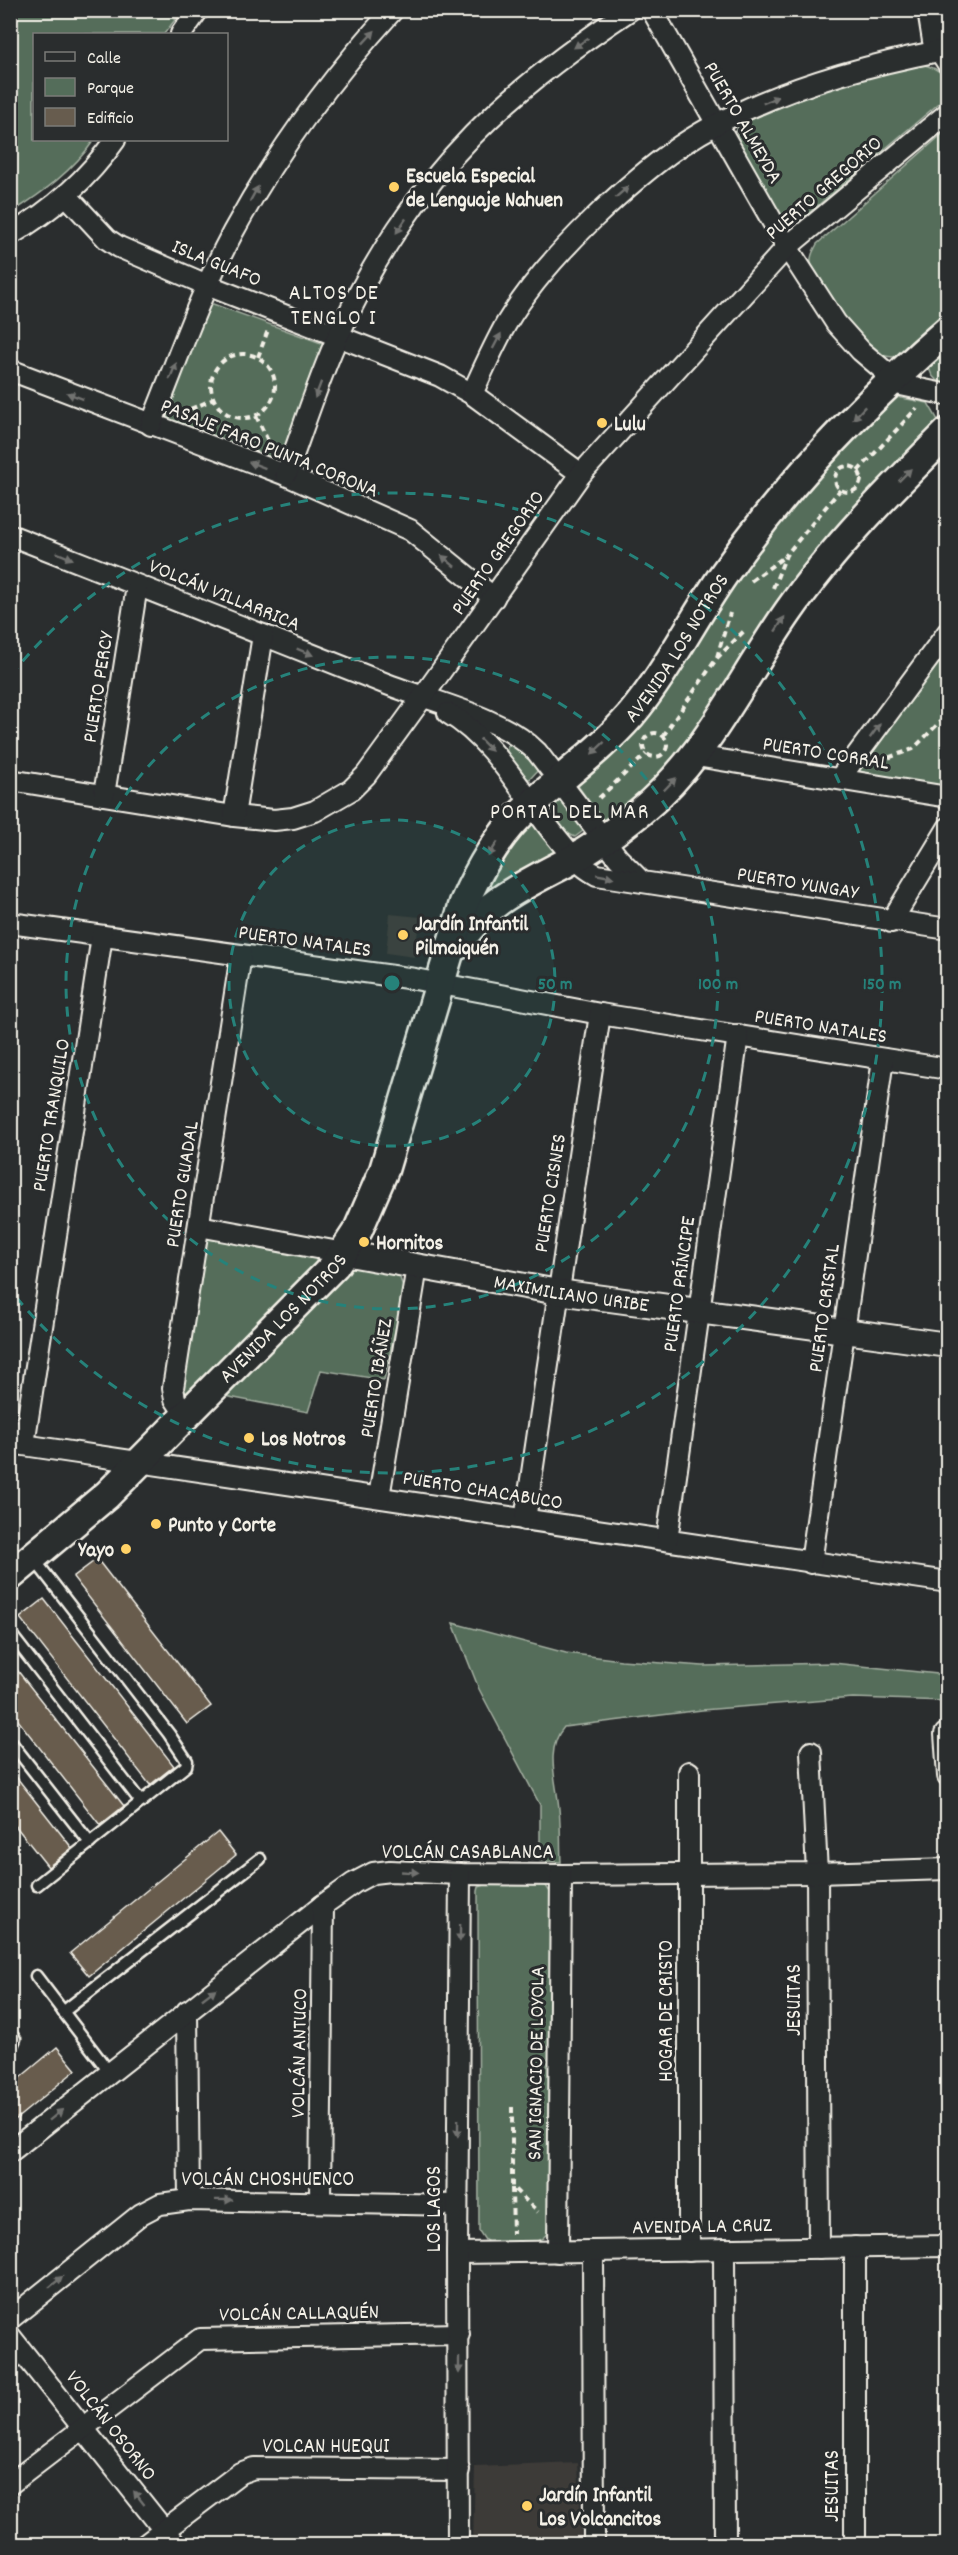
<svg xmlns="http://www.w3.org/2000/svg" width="958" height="2555" viewBox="0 0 958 2555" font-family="Dekko,sans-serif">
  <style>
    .built { fill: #3c3b38 }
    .green { fill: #546d5a; stroke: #a4afa1; stroke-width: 1.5 }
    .building { fill: #675c4e; stroke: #f4f1e8; stroke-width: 1.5 }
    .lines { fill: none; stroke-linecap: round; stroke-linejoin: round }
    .service-casing { stroke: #f4f1e8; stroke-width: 15 }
    .minor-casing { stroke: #f4f1e8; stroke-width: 24 }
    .tertiary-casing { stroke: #f4f1e8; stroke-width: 28 }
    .secondary-casing { stroke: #f4f1e8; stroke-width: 33 }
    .path { stroke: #f4f1e8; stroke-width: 4; stroke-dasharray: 6 4.5; stroke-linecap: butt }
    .service { stroke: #2a2d2e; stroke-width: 10 }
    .minor { stroke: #2a2d2e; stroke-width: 20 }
    .tertiary { stroke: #2a2d2e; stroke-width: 24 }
    .secondary { stroke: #2a2d2e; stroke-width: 28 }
    .oneway { fill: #71726f }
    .ring { fill: none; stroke: #26827a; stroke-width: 3; stroke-dasharray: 10 8 }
    .poi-dot { fill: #ffd166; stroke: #2a2d2e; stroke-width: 2 }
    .labels { text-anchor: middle; stroke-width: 6; stroke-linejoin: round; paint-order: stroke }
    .street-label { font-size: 21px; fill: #f4f1e8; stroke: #2a2d2e }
    .poi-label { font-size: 21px; font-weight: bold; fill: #f4f1e8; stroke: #2a2d2e; text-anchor: start }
    .neighbourhood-label { font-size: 22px; letter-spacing: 1.5px; fill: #f4f1e8; stroke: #2a2d2e }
    .centre { fill: #26827a; stroke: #2a2d2e; stroke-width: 3 }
    .ring-label { font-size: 18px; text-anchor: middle; font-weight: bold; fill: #26827a; stroke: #2a2d2e; stroke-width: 6; stroke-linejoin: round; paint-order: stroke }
  </style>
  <rect width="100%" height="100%" fill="#2a2d2e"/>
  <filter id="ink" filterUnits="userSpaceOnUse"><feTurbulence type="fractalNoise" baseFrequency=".0167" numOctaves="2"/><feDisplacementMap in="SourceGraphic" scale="12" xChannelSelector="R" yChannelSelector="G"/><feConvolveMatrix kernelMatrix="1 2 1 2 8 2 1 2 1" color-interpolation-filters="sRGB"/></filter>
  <g filter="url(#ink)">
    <g class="built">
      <path d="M390,914l30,3 -6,40 -28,-4z"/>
      <path d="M578,2463l4,81h-109l2,-77z"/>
    </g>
    <g class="green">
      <path d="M11,10l171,1 -18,23h-130v106h60c-21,31 -52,53 -83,73z"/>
      <path d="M911,63c20,1 46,11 33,36l-141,119 -8,5 -13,-4 -45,-82v-8l5,-6 104,-42z"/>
      <path d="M947,130v186c-11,10 -28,31 -41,38 -14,7 -32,0 -43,-9 -11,-9 -51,-70 -52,-83 -1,-7 3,-12 6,-18z"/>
      <path d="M213,304l111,40 2,7 -41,106 -12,5 -103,-39 -6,-12 41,-103z"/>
      <path d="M947,343v43c-11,-6 -18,-9 -18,-23z"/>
      <path d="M891,396l37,7 10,17 -2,7 -245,322 -84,73 -7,-5 -22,-31 2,-8 201,-260z"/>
      <path d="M947,650v137l-86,-13 -3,-6z"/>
      <path d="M509,743l13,4 17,22 -9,10 -6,-1c-8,-10 -23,-23 -15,-35z"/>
      <path d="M558,800c11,4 23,19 25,31l-8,6c-14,-6 -23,-20 -22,-34z"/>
      <path d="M533,821l25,32 -92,60 38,-68z"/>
      <path d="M212,1236l98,15 6,8v9l-129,130 -4,-5v-9l24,-144z"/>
      <path d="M348,1265l50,7 6,18 -20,90 -63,-10 -13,42 -84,-16z"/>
      <path d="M453,1623l113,30 55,7 82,6 130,-3 114,12v26l-94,-3 -151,12 -138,17c-20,23 -7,55 -5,82 2,18 1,35 2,53l-21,-1v-56l-61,-116z"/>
      <path d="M491,1883l49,2 6,1 4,6 1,337 -8,9 -10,5 -40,2 -8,-5 -6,-9 -1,-340 1,-4z"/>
    </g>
    <g class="building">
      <path d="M97,1559l114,147 -24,18 -114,-147z"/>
      <path d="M44,1599l130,167 -24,19 -130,-167z"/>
      <path d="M10,1661l114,145 -24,19 -90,-115z"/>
      <path d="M10,1769l62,79 -24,19 -38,-48z"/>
      <path d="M218,1832l18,23 -147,121 -19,-23z"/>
      <path d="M57,2047l19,23 -66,54v-38z"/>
    </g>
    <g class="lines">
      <g class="service-casing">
        <g id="service">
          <path d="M34,1559l135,175 18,27 -1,5 -149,119"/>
          <path d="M10,1633l131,169"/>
          <path d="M10,1741l80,102"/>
          <path d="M36,1976l74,97"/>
          <path d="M63,2012l197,-153"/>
          <path d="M10,2033l5,6 -5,11"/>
        </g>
      </g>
      <g class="minor-casing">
        <g id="minor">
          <path d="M652,10l135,237 49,76 25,28 40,34 47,10"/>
          <path d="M928,10l5,31 15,23"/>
          <path d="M181,34l17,-24"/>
          <path d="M67,196l40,43 12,8 88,38 233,91 32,18 109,80"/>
          <path d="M10,235c43,-25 77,-55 105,-95"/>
          <path d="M10,370l276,105 124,55 84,68"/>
          <path d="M472,394c11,-24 21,-47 34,-70 22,-37 56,-75 87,-105 27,-26 55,-51 87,-73 74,-50 172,-78 259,-95"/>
          <path d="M151,425c26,-64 49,-132 82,-193 44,-81 98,-154 160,-222"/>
          <path d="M286,475c17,-46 32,-95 53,-141 32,-71 79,-143 134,-199 47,-48 101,-88 157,-125"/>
          <path d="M10,535c125,49 250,99 374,148 48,19 117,33 153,69l81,106 23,23"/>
          <path d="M448,713c45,26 74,81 106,121 13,16 25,32 43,41l351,54"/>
          <path d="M696,756l252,41"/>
          <path d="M840,778l108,-146"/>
          <path d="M10,780l224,36 40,4 19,-2 22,-7 36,-21 15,-15 56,-77 159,-224 206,-227 161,-134"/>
          <path d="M104,795l33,-209"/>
          <path d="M234,816l29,-181"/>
          <path d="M891,922l57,-94"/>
          <path d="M10,923l405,56 185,35 348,55"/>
          <path d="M199,1226l145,27"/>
          <path d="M187,1417l-12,-18 -2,-11 68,-433"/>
          <path d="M10,1443l938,139"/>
          <path d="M24,1444l78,-508"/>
          <path d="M379,1497l38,-230"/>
          <path d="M525,1520l75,-506"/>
          <path d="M667,1540l71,-505"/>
          <path d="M811,1563l72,-504"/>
          <path d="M945,1734l3,42"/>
          <path d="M811,1752l6,121 2,375"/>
          <path d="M187,2011l2,189"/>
          <path d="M10,2152l313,-247 31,-22 19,-10 17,-2 70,3 101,1 256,-2 131,-4"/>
          <path d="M320,2201l3,-296"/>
          <path d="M855,2247v297"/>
          <path d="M724,2249l1,295"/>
          <path d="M689,2250v-478"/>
          <path d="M593,2251l1,293"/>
          <path d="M558,2252l3,-377"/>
          <path d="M457,2253l491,-7"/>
          <path d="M10,2319l131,-105 19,-10 29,-4 268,5"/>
          <path d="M10,2336l165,208"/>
          <path d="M10,2484l190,-145 259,-5"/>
          <path d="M146,2544l94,-71 14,-5 205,2"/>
          <path d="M458,2544l-1,-291 3,-379"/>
        </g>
      </g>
      <g class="tertiary-casing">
        <g id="tertiary">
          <path id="s1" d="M344,1253l214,39 390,53"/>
        </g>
      </g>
      <g class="secondary-casing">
        <g id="secondary">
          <path d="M458,945c25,-44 73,-63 115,-86 24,-13 45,-30 67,-47 66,-54 100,-131 148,-200 46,-66 103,-123 160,-180"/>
          <path id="s2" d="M10,1576l97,-81 228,-230 23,-35 26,-60 80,-267c14,-32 31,-63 56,-88 36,-34 78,-62 111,-100 36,-43 61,-95 93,-141 63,-91 140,-171 224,-244"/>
        </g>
      </g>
      <g class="path">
        <circle cx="243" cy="386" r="32"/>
        <path d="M258,357l10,-27"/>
        <path d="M181,413l33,-14"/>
        <path d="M256,416l15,31"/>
        <circle cx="848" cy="479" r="13"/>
        <path d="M858,471l59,-63"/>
        <path d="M751,581l33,-24"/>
        <path d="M773,588l13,-33 54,-65"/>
        <path d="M717,657l13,-44"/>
        <circle cx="655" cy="745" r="12"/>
        <path d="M663,736l54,-78 28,-28"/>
        <path d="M879,761l34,-12 35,-35"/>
        <path d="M599,798l47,-44"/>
        <path d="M512,2107v80l26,25"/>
        <path d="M512,2188l1,46"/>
      </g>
      <use href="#service" class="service"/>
      <use href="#minor" class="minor"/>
      <use href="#tertiary" class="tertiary"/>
      <use href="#secondary" class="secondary"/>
    </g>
    <defs><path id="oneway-solid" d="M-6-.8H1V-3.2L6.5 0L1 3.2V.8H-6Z" transform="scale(1.5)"/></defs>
    <g class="oneway">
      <use href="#oneway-solid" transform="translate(369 37) rotate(-47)"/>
      <use href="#oneway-solid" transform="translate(581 43) rotate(145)"/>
      <use href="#oneway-solid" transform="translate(771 100) rotate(-23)"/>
      <use href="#oneway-solid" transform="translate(622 192) rotate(-41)"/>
      <use href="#oneway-solid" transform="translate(254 194) rotate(-61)"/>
      <use href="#oneway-solid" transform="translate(401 226) rotate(124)"/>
      <use href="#oneway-solid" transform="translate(497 341) rotate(-62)"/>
      <use href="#oneway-solid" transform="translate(173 371) rotate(-68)"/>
      <use href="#oneway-solid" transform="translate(318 390) rotate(111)"/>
      <use href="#oneway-solid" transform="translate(75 396) rotate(-159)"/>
      <use href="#oneway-solid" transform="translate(859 413) rotate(133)"/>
      <use href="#oneway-solid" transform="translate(257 465) rotate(-160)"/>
      <use href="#oneway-solid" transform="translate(905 475) rotate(-45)"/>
      <use href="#oneway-solid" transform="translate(65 556) rotate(22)"/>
      <use href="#oneway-solid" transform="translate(448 561) rotate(-141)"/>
      <use href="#oneway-solid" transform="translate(780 624) rotate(-57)"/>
      <use href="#oneway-solid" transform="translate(305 652) rotate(22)"/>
      <use href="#oneway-solid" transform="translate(875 731) rotate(-54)"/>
      <use href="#oneway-solid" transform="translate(486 745) rotate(45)"/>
      <use href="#oneway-solid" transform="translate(598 748) rotate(137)"/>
      <use href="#oneway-solid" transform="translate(670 784) rotate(-46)"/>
      <use href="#oneway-solid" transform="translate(493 849) rotate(123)"/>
      <use href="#oneway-solid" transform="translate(605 876) rotate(10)"/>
      <use href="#oneway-solid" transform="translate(410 1872) rotate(3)"/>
      <use href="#oneway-solid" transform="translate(460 1933) rotate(91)"/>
      <use href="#oneway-solid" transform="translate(209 1994) rotate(-38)"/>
      <use href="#oneway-solid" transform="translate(56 2115) rotate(-39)"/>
      <use href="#oneway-solid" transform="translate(458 2128) rotate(91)"/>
      <use href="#oneway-solid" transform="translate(224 2200) rotate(1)"/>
      <use href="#oneway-solid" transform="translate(56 2282) rotate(-39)"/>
      <use href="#oneway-solid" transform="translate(459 2365) rotate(90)"/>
      <use href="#oneway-solid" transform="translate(139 2498) rotate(-128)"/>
    </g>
  </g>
  <circle cx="392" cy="983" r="163" fill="#26827a" fill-opacity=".12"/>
  <g class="ring">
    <circle cx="392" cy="983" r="163"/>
    <circle cx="392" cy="983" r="326"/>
    <path d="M11 675A490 490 0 1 1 11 1291"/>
  </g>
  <g class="poi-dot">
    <circle cx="394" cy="187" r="6"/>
    <circle cx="602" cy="423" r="6"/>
    <circle cx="403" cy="935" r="6"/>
    <circle cx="364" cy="1242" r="6"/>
    <circle cx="249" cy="1438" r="6"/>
    <circle cx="156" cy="1524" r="6"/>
    <circle cx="126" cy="1549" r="6"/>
    <circle cx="527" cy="2506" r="6"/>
  </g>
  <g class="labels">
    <g class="street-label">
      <text transform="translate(744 122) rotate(60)" y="7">PUERTO ALMEYDA</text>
      <text transform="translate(823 187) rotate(-41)" y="7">PUERTO GREGORIO</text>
      <text transform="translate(217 262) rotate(22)" y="7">ISLA GUAFO</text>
      <text transform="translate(270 447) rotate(22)" y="7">PASAJE FARO PUNTA CORONA</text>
      <text transform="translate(497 552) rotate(-55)" y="7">PUERTO GREGORIO</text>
      <text transform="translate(225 594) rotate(22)" y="7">VOLCÁN VILLARRICA</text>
      <text dy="7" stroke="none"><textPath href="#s2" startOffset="1172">AVENIDA LOS NOTROS</textPath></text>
      <text transform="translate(97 687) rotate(-81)" y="7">PUERTO PERCY</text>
      <text transform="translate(826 752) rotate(9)" y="7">PUERTO CORRAL</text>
      <text transform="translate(798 882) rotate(9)" y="7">PUERTO YUNGAY</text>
      <text transform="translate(305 940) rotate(8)" y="7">PUERTO NATALES</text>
      <text transform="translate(821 1025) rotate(9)" y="7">PUERTO NATALES</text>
      <text transform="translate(50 1115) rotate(-81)" y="7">PUERTO TRANQUILO</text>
      <text transform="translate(181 1184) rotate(-81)" y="7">PUERTO GUADAL</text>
      <text transform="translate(549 1193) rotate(-81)" y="7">PUERTO CISNES</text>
      <text transform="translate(678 1284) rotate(-82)" y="7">PUERTO PRÍNCIPE</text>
      <text dy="7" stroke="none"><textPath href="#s1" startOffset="231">MAXIMILIANO URIBE</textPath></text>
      <text transform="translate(823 1308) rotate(-82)" y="7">PUERTO CRISTAL</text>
      <text dy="7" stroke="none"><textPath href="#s2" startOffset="376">AVENIDA LOS NOTROS</textPath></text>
      <text transform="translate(375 1378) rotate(-81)" y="7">PUERTO IBÁÑEZ</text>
      <text transform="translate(483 1489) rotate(9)" y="7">PUERTO CHACABUCO</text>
      <text x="468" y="1858">VOLCÁN CASABLANCA</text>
      <text transform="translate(793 2000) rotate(-90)" y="7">JESUITAS</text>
      <text transform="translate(665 2011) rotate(-90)" y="7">HOGAR DE CRISTO</text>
      <text transform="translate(298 2053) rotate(-89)" y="7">VOLCÁN ANTUCO</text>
      <text transform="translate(535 2063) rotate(-89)" y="7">SAN IGNACIO DE LOYOLA</text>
      <text x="268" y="2185">VOLCÁN CHOSHUENCO</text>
      <text transform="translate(433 2209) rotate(-90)" y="7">LOS LAGOS</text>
      <text transform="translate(702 2225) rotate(-1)" y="7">AVENIDA LA CRUZ</text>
      <text transform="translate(299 2312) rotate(-1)" y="7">VOLCÁN CALLAQUÉN</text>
      <text transform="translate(112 2425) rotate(52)" y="7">VOLCÁN OSORNO</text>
      <text x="326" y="2452">VOLCAN HUEQUI</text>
      <text transform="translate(831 2486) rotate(-90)" y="7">JESUITAS</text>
    </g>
    <g class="poi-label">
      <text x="406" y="182">Escuela Especial<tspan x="406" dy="24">de Lenguaje Nahuen</tspan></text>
      <text x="614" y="430">Lulu</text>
      <text x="415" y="930">Jardín Infantil<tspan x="415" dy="24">Pilmaiquén</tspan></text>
      <text x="376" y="1249">Hornitos</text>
      <text x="261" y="1445">Los Notros</text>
      <text x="168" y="1531">Punto y Corte</text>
      <text x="114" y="1556" text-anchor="end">Yayo</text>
      <text x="539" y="2501">Jardín Infantil<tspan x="539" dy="24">Los Volcancitos</tspan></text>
    </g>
    <g class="neighbourhood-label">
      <text x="334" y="299">ALTOS DE<tspan x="334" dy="25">TENGLO I</tspan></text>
      <text x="570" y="818">PORTAL DEL MAR</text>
    </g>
  </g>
  <circle cx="392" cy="983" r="9" class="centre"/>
  <g class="ring-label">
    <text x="555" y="989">50 m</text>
    <text x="718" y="989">100 m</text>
    <text x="882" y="989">150 m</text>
  </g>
  <rect width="958" height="2555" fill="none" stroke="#2a2d2e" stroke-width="36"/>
  <rect x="18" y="18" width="922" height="2519" fill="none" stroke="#f4f1e8" stroke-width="2" filter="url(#ink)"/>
  <rect x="33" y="33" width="195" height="108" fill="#2a2d2e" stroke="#7b7b78" stroke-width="1.5"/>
  <rect x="45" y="52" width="30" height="9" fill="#2a2d2e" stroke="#7b7b78" stroke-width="1.5"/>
  <text x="87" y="63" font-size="18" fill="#f4f1e8">Calle</text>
  <rect x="45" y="78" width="30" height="18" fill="#546d5a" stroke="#7b7b78" stroke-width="1.5"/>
  <text x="87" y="93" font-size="18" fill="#f4f1e8">Parque</text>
  <rect x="45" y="108" width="30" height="18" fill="#675c4e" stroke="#7b7b78" stroke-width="1.5"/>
  <text x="87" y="123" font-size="18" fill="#f4f1e8">Edificio</text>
</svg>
